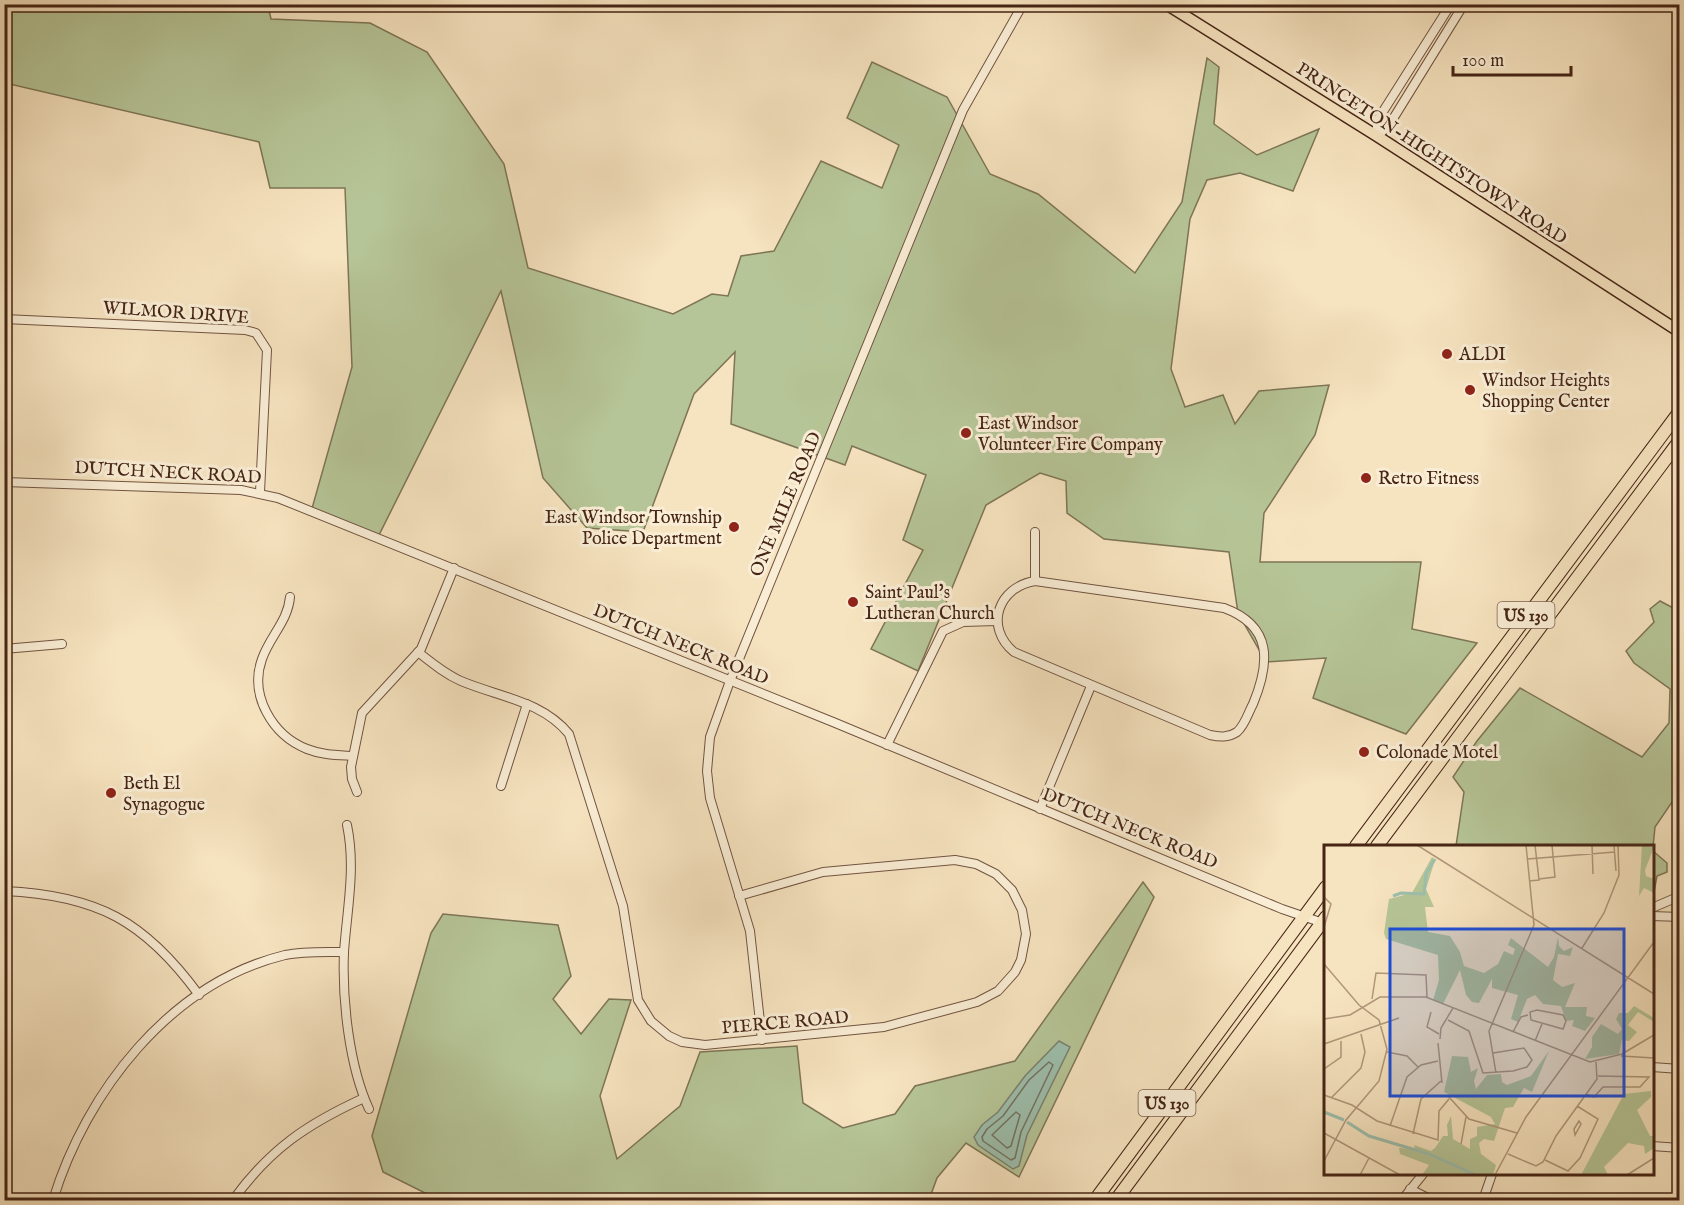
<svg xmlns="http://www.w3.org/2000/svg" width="1684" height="1205" viewBox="0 0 1684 1205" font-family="'IM FELL English',serif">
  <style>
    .green { fill: #b6c597; stroke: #7e7556; stroke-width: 1.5 }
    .water { fill: #9dbfad; stroke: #7a8170; stroke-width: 1.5 }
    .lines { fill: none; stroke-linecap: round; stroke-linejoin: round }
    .shore { stroke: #727261; stroke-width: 1.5 }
    .minor-casing { stroke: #725440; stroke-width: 10 }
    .major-casing { stroke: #462515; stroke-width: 13 }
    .highway-casing { stroke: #462515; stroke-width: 14 }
    .minor { stroke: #f9edd5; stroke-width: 8 }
    .major { stroke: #f6e3bf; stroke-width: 10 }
    .highway { stroke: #f6e3bf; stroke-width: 12 }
    .poi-dot { fill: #8f2418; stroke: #f9edd5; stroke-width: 2 }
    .labels { text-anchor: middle; stroke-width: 6; stroke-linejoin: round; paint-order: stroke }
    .shield { fill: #f9edd5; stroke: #7c614f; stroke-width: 1.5 }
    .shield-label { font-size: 16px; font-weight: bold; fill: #462515 }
    .street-label { font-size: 18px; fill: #462515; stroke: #f9edd5 }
    .poi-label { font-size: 18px; fill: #462515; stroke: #f9edd5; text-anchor: start }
    .inset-river { fill: none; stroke: #9dbfad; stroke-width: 3 }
    .inset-road { fill: none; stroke: #b0977b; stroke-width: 1.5 }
    .view { fill: #1d4ed8; fill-opacity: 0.15; stroke: #1d4ed8; stroke-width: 3 }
    .inset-edge { fill: none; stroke: #462515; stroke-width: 3 }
  </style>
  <rect width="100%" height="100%" fill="#f6e3bf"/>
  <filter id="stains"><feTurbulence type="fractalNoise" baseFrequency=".00333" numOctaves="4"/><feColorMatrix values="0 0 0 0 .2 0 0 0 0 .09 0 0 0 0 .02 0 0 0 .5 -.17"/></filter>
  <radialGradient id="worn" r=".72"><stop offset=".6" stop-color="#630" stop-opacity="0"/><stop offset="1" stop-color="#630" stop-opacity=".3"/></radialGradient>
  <g class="green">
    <path d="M5,5h263l3,14 99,4 57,29 77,112 24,104 145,46 39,-20 16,2 13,-40 33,-5 47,-90 61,27 17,-43 -52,-27 25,-56 75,35 43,77 48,20 97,79 47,-71 25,-144 12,9 -5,57 43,31 62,-26 -26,62 -53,-18 -33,7 -17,39 -19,150 14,38 38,-12 12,29 24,-33 70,-6 -14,50 -51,78 -4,49h161l-9,67 65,14 -71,91 -93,-36 13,-40 -60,4 -28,-49 -9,-61 -125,-13 -37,-26 -1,-32 -26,-8 -54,32 -68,166 -47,-22 52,-99 -20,-10 23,-65 -74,-29 -7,19 -114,-41 4,-72 -41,42 -51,138 -56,-4 -44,-50 -42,-187 -124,248 -66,-27 41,-145 -7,-179h-75l-11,-46 -254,-59z"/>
    <path d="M1660,601l19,10 1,192 -8,-1 -17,25 -2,20 -197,-1 8,-54 -11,-15 24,-36 43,-53 122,69 27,-34 1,-34 -36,-26 -8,-12 28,-29 -4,-13z"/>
    <path d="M1653,851l14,12v9l-10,4 -4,21z"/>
    <path d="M1143,882l11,15 -135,280 -53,-34 -29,35 -8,22h-490l-56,-28 -11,-36 59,-203 12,-19 115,11 13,51 -18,23 28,35 28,-35 22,1 -31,96 17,63 63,-53 20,-54 97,-6 6,57 40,25 52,-14 20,-28 100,-25z"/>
  </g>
  <path class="water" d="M1059,1041l11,6 -43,88 -8,31 -6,3 -35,-24 -4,-8 8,-12 16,-13 27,-36z"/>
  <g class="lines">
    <g class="shore">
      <path d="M1049,1062l4,3 -32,67 -6,26 -4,2 -28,-19 -1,-4 5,-8 16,-13 26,-36z"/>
      <path d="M1016,1112l4,3 -9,31 -4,2 -15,-13z"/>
    </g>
    <g class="minor-casing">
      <g id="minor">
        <path d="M1377,136l11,-9 76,-123"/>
        <path d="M1377,136v-15l74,-117"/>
        <path d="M4,319l241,11 11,3 11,17 -7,142"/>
        <path d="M4,482l237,8 37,8 555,224 449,187 44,15"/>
        <path d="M1035,532v49"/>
        <path d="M1035,581l189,27c49,18 46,55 29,96 -5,9 -8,21 -16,28 -9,6 -18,5 -27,3l-196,-83c-30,-25 -16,-65 21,-71z"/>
        <path d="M290,597c-2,24 -20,39 -28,62 -13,36 10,76 45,90 15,6 30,6 46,7"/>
        <path d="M4,649l58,-5"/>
        <path d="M418,652c14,11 27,22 43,29 38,16 81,20 108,53l54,172 15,94 13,21 18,15 13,6 23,3 179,-18 93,-25 21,-11 17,-19 6,-12 5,-26 -4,-24 -10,-20 -16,-16 -20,-10 -21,-4 -132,12 -84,24"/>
        <path d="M887,745l56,-114 20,-9 34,-1"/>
        <path d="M501,786l26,-82"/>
        <path d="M357,792l-5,-13 -1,-12 11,-54 59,-64 33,-81"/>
        <path d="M1040,809l51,-123"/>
        <path d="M347,825c9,43 0,84 -3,127 -2,47 5,114 25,157"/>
        <path d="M4,891c93,4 141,30 195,104"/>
        <path d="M1652,908l28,-12"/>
        <path d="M1652,916l28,1"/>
        <path d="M762,1040l-12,-109 -40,-133 -3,-27 3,-34 20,-56 233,-571 60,-106"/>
        <path d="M1652,1067l28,2"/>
        <path d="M1652,1146l28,2"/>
        <path d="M1410,1189l22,11"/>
        <path d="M53,1200c33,-108 117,-217 232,-245 19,-4 40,-3 59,-3"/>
        <path d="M233,1200c37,-51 74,-76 131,-102"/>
        <path d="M1402,1200l21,-26"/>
        <path d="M1483,1200l9,-26"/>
      </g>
    </g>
    <g class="major-casing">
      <path id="major" d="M1166,4l211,132 303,196"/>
    </g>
    <g class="highway-casing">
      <g id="highway">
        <path d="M1356,846l324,-435"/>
        <path d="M1377,846l303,-406"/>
        <path d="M1095,1200l231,-313"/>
        <path d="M1116,1200l210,-283"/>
      </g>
    </g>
    <use href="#minor" class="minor"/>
    <use href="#major" class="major"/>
    <use href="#highway" class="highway"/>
  </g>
  <g class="poi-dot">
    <circle cx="1447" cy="354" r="6"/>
    <circle cx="1470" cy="390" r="6"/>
    <circle cx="966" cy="433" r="6"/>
    <circle cx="1366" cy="478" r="6"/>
    <circle cx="734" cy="527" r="6"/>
    <circle cx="853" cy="602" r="6"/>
    <circle cx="1364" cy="752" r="6"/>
    <circle cx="111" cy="793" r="6"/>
  </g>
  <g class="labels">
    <g class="shield">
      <rect x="1497.5" y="602" width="57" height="26" rx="4.5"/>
      <rect x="1138.5" y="1090" width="57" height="26" rx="4.5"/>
    </g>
    <g class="shield-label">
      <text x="1526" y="621">US 130</text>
      <text x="1167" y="1109">US 130</text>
    </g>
    <g class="street-label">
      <text transform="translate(1432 153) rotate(33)" y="6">PRINCETON-HIGHTSTOWN ROAD</text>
      <text transform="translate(176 312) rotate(4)" y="6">WILMOR DRIVE</text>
      <text transform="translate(168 472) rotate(3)" y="6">DUTCH NECK ROAD</text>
      <text transform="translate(785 504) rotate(-67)" y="6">ONE MILE ROAD</text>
      <text transform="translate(681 644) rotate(22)" y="6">DUTCH NECK ROAD</text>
      <text transform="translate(1130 828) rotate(22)" y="6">DUTCH NECK ROAD</text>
      <text transform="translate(785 1022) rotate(-5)" y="6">PIERCE ROAD</text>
    </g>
    <g class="poi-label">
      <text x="1459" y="360">ALDI</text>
      <text x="1482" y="386">Windsor Heights<tspan x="1482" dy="21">Shopping Center</tspan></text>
      <text x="978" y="429">East Windsor<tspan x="978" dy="21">Volunteer Fire Company</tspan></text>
      <text x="1378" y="484">Retro Fitness</text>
      <text x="722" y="523" text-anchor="end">East Windsor Township<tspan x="722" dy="21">Police Department</tspan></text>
      <text x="865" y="598">Saint Paul's<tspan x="865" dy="21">Lutheran Church</tspan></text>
      <text x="1376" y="758">Colonade Motel</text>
      <text x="123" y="789">Beth El<tspan x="123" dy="21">Synagogue</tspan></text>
    </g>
  </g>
  <g transform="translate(1324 845)">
    <rect width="330" height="330" fill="#f6e3bf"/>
    <path d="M318,0l12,2 -9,23 1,6 8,3v14l-10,-5 -5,8zM108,12l3,3 -9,29 8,18h-9l3,25 22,4 10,16 4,14 20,7 14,-9 6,-13 9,4 2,-6 -7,-4 3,-7 37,29 6,-10 4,-20 1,9 5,5 9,-4 -3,9 -12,-2 -5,26 9,7 13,-4 -10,24h22l-1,9 9,2 -10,13 -13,-5 2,-6 -8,1 -5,-15 -18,-2 -8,-9 -8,4 -9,23 -7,-3 7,-24 -26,-7v-9l-13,24 -7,-1 -6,-7 -6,-25 -17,34 -10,-4 6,-20 -1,-25 -52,-16 -2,-6 5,-34 23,-6zM310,161l20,12v4l-16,-10 -10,13 9,7 -8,9 -7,-1 -3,14 -34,5 7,-12v-10l9,-13 17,10 4,-5 -6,-10 3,-6h9zM225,206l-17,41 -8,-4 -11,19 -8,1 -11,33 -10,-2 -5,4 2,11 15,11 -3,10h-71l7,-10 -29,-11 -1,-6 16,1 -1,-4 17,6 4,-3 8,-12h5l-1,-11 4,-9 2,23 17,10v-10l7,-3v-9l18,-3 -4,-7 -47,-25 8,-36 16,1 3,15 7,-4 -4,13 2,8 11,-14 14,-1 1,8 5,3 24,-9zM327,246v6l-14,13 13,26h4v12l-9,6 -1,-8 -16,-3 -24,24 4,8h-27l43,-81z" fill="#b6c597"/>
    <path class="inset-river" d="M69,51l8,-3 23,1 2,-20 9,-15M0,267l20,8M23,277l22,14 60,18 47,21"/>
    <path class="inset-road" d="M93,0l237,149M268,0l1,29M290,0l2,26M203,14l88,-7M203,14l26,-2M215,34l16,-2 -3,-32M205,36l10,-1 -4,-35M0,52l7,7 -7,23M258,103l22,-35 15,-38 -1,-30M0,119l35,41 20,15 8,29 -8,32 -33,39 -22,41M48,154l4,-26 50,2 1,22M213,165l26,5 3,6 -3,8 -32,-9 -1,-8zM107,167l-4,15 12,7M0,174l26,-4 30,-18h46l164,65 32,-8 32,-19M124,175l21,11 14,42 30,-2 14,-4 5,-7 -8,-12 -31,5M189,187l8,-15 7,-2M116,194l1,-11 12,-20M211,196l7,-17M114,198l4,40M0,199l75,-26M63,207l20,4 11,11M297,211l33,2M0,224l17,-12v-16M172,228l-7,-42 45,-106 -8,-80M262,249l8,3 9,-10h37l9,-10 -51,-1M0,250l28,10 25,16 61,19 1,-29 10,-12M124,251l21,23 48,14M7,253l30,-30 4,-16 -4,-18M255,276l2,3 -6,11 -1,-6zM66,281l17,-49 14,-12 17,-4M0,288l76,42M89,289l8,-35 20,-18M137,299l5,-27M184,309l28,12 7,-4 13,-26 41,-57 -1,-17M221,315l23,11 12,-13 18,-39 -21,-13M36,330l9,-17M171,330l31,-58 128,-175M303,330l27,-17"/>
    <path class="view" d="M66,84h234v167h-234z"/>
    <rect width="330" height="330" class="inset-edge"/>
  </g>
  <rect width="1684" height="1205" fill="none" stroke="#f6e3bf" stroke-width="24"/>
  <rect x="6" y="6" width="1672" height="1193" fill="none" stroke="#462515" stroke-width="3"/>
  <rect x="12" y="12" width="1660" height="1181" fill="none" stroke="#462515" stroke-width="1.5"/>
  <path d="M1453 66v9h118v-9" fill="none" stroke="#462515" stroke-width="3"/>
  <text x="1462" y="66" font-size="18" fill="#462515" stroke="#f9edd5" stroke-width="4.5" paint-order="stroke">100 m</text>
  <rect width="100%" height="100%" filter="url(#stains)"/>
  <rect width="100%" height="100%" fill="url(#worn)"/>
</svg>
